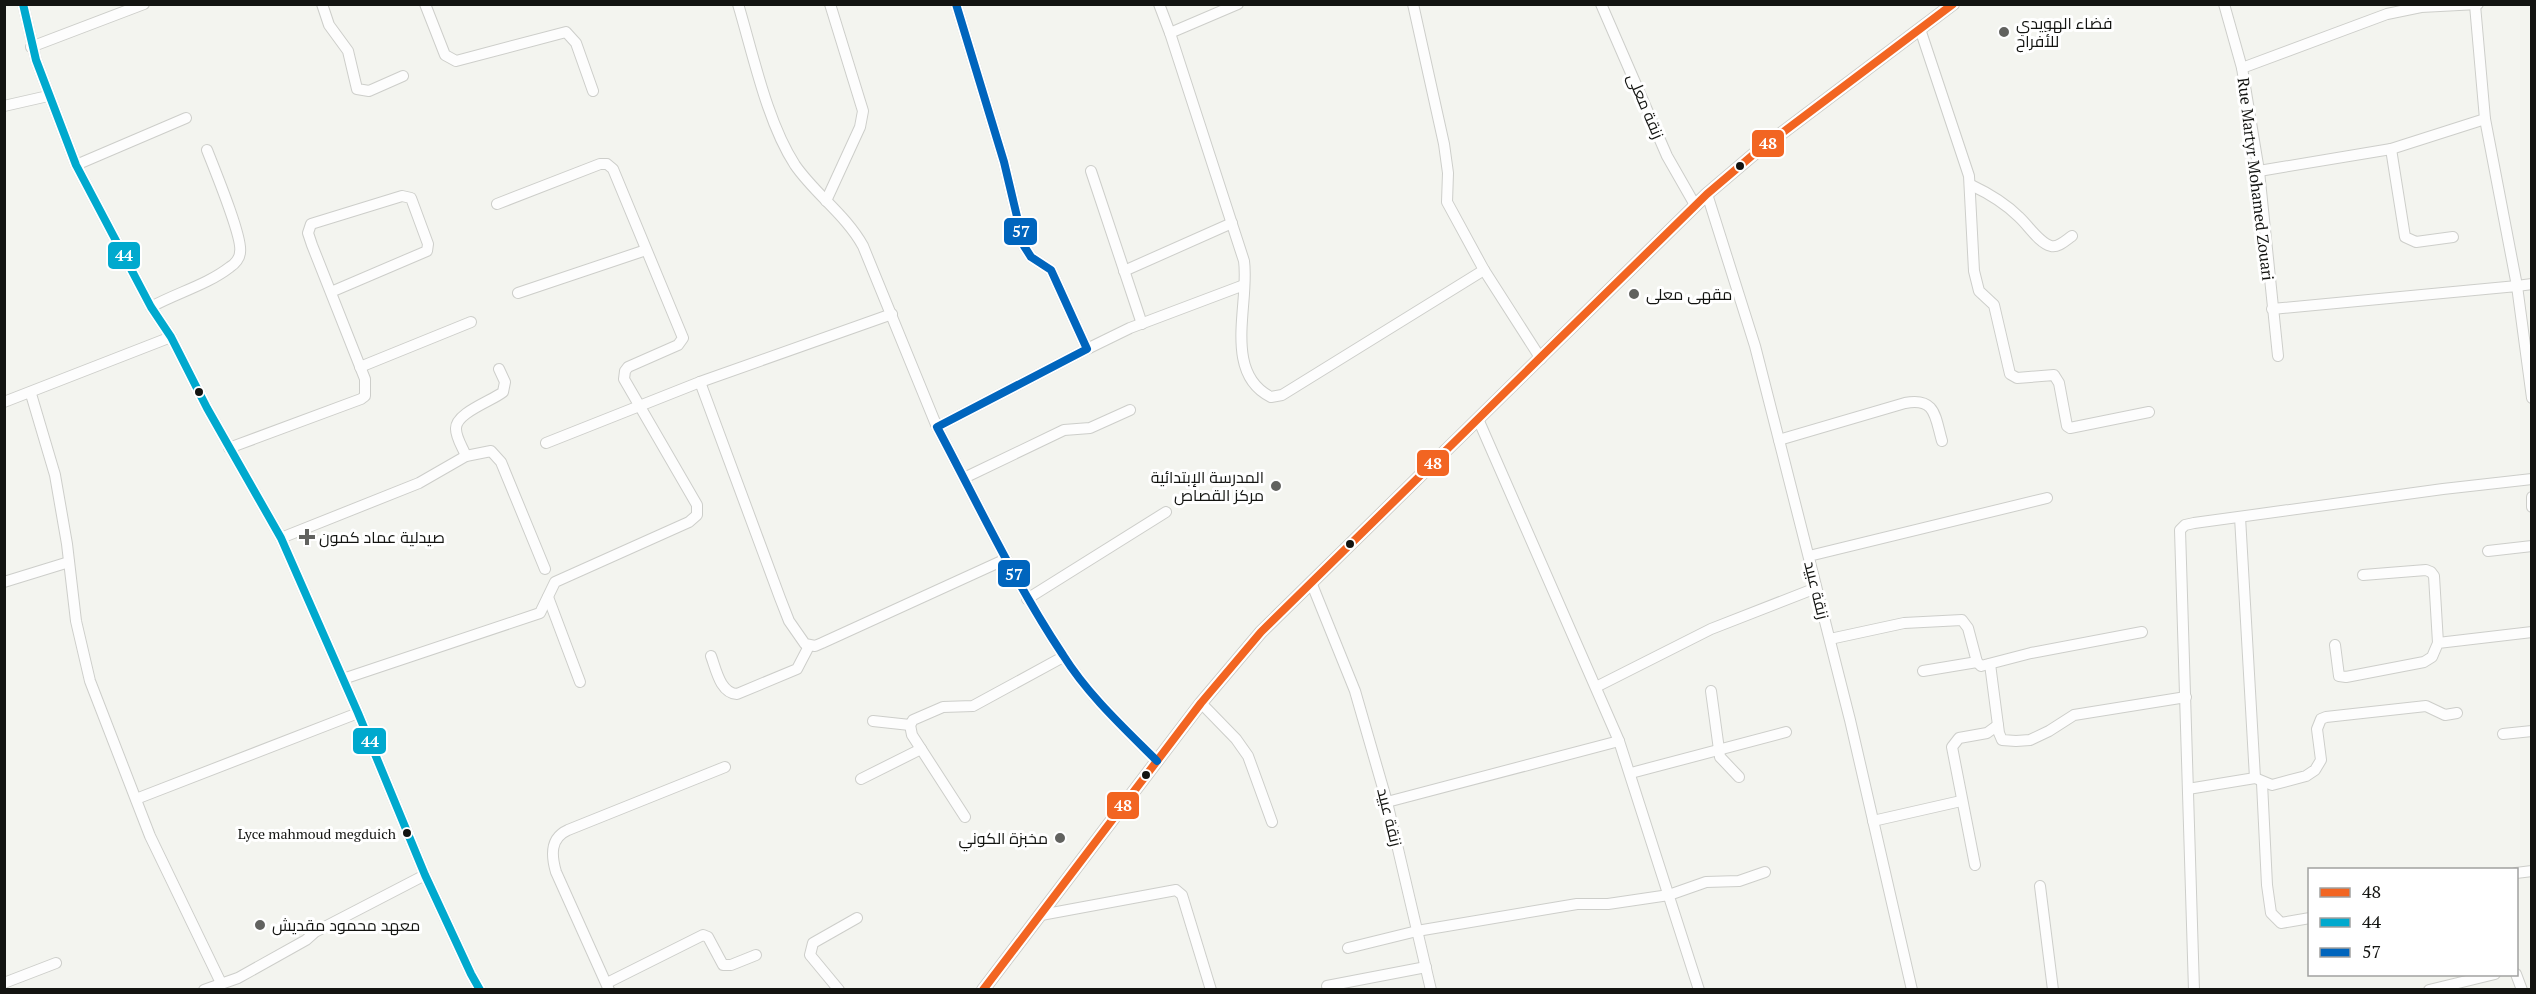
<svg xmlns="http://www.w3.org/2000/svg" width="2536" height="994" viewBox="0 0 2536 994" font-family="'PT Serif',Cairo,serif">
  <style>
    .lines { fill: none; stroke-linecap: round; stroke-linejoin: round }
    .minor-casing { stroke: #cdceca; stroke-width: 12 }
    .major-casing { stroke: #cdceca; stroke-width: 14 }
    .minor { stroke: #fdfdfd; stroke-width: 10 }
    .major { stroke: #fdfdfd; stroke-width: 12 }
    .bus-1-casing { stroke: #fff; stroke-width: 12 }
    .bus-2-casing { stroke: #fff; stroke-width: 12 }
    .bus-3-casing { stroke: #fff; stroke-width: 12 }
    .bus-1 { stroke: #f26522; stroke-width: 8 }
    .bus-2 { stroke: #00a9ce; stroke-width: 8 }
    .bus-3 { stroke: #0065bd; stroke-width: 8 }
    .poi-dot { fill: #61625f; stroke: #fff; stroke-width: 2 }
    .bus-dot { fill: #131411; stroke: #fff; stroke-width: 2 }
    .labels { text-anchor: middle; stroke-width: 6; stroke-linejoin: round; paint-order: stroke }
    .bus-label { font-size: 14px; fill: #131411; stroke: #fff; text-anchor: end }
    .poi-label { font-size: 16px; fill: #131411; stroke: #fff; text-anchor: start }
    .street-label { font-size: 16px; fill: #131411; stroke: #fff }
    .line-badge { stroke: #fff; stroke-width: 2 }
    .badge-label { font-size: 16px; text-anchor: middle; font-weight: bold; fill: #fff }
  </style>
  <rect width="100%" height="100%" fill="#f3f4ef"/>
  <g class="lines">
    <g class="minor-casing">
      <g id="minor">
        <path d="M23,4l13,56 40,105 75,142 20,30 36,71 74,130 77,175 67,162 46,99 9,16"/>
        <path d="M322,4l7,21 19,26 9,38 12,2 34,-15"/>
        <path d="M425,4l20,51 11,6 110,-29 10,11 17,48"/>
        <path d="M738,4c15,50 29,118 57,161 20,29 51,50 68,81l74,181"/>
        <path d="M956,4l48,158 20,84 7,11 20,13 36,79 -150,78c41,77 78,156 126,228 25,40 61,73 94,106"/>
        <path d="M1159,4l11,29 74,228c6,41 -22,112 27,136l11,-2 202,-125"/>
        <path d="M1413,4l31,140 4,29 -1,29 37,68 57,89"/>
        <path d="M1601,4l66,152 28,49"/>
        <path d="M2224,4l18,64 17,103 19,185"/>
        <path d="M2475,5l10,114 32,167 15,-2"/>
        <path d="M1920,29l49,147 5,95 5,20 15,14 16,69 7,4 37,-3 5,8 8,43 3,2 79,-16"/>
        <path d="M1170,33l68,-29"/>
        <path d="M31,47l113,-43"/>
        <path d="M2242,68l145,-54 34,-7 57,-3"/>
        <path d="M4,106l44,-10"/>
        <path d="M2391,149l14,88 11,5 37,-5"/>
        <path d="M76,165l110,-47"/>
        <path d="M1091,171l51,153"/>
        <path d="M2259,171l132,-22 94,-30"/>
        <path d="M1971,185c17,8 35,19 48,32 9,8 20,26 32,29 7,2 15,-6 21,-10"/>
        <path d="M1707,194l48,152 24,94 71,280 62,270"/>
        <path d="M826,201l34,-74 3,-16 -33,-107"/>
        <path d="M1124,271l108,-48"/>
        <path d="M518,293l128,-43"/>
        <path d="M151,307c25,-14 56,-22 79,-40 5,-3 10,-9 10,-15 3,-14 -26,-84 -33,-102"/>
        <path d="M2272,309l245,-23 15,112"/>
        <path d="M1087,349l43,-21 114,-43"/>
        <path d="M360,367l111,-45"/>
        <path d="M700,382l80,216 9,23 16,23 10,2 7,-3 184,-84"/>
        <path d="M31,394l24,81 12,69 9,77 14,60 60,155 71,147"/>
        <path d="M4,402l167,-65"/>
        <path d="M1478,419l141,322 80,249"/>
        <path d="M1779,440l126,-37c31,-6 30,14 37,38"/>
        <path d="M546,443l154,-61 192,-68"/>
        <path d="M229,448l132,-49 4,-3v-17l-53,-134 -4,-12 3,-9 91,-28 9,2 17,46 -1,7 -96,41"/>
        <path d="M466,456c-3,-8 -10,-18 -10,-27 -1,-16 36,-28 47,-37l2,-10 -6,-13"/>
        <path d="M964,478l100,-48 26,-2 40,-18"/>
        <path d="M2532,497v10"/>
        <path d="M2240,517l15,261"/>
        <path d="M281,538l138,-55 47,-27 25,-5 10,11 44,107"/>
        <path d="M2488,551l44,-5"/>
        <path d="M1809,556l238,-58"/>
        <path d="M2363,575l63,-5 5,2 3,4 4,67"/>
        <path d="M4,582l65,-20"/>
        <path d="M1311,582l44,109 32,111 44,188"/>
        <path d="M548,597l32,85"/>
        <path d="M1027,599l139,-87"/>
        <path d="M1830,639l74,-16 58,-3 6,8 9,34 4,4 50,-13 111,-21"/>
        <path d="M2335,645l4,31 7,1 78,-15 8,-5 6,-14 94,-11"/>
        <path d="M711,656c5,13 9,37 26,38l60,-25 12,-23"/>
        <path d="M1990,664l9,69 3,7 14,1 14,-1 19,-9 25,-16 112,-18"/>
        <path d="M1923,671l54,-9"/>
        <path d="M343,679l197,-66 15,-31 134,-60 8,-7v-10l-73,-126 1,-8 3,-4 50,-22 5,-7 -70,-169 -6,-5h-7l-103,40"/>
        <path d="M1596,687l115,-58 105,-41"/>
        <path d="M1711,691l9,66 19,20"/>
        <path d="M1201,703l35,36 12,17 24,66"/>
        <path d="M873,721l37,4"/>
        <path d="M910,725l3,-5 30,-13 30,-1 90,-49"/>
        <path d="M910,725l2,10 53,82"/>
        <path d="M2503,734l29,-3"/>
        <path d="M1631,773l155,-41"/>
        <path d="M861,779l60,-30"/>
        <path d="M2262,783l5,102 4,28 10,10 29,-5"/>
        <path d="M2188,789l67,-11 17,7 34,-9 9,-6 6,-10 -4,-31 4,-10 5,-2 100,-11 19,9 12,-2"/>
        <path d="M136,799l222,-86"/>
        <path d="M1387,802l232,-61"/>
        <path d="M1873,821l88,-20"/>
        <path d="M1975,865l-23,-118 7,-9 28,-5 11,-8"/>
        <path d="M2516,873l16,-2"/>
        <path d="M2040,886l13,104"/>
        <path d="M1041,915l135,-25 6,5 29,95"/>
        <path d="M1348,948l69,-17 160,-27h31l61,-9 37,-13 33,-1 26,-9"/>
        <path d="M2516,974l6,16"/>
        <path d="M4,983l52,-20"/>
        <path d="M607,983l96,-48 5,2 15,28h8l25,-10"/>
        <path d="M1327,986l99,-19"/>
        <path d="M204,990l34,-12 68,-38 9,-8 110,-57"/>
        <path d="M609,990l-53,-118c-5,-17 -6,-34 12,-42l157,-63"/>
        <path d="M839,990l-29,-35 3,-12 44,-25"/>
        <path d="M2194,990l-14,-460 5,-5 9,-2 249,-34 89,-10"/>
        <path d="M2429,990l66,-16"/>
      </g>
    </g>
    <g class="major-casing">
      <path id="major" d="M983,990l218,-287 60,-71 446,-438 47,-40 199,-150"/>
    </g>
    <use href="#minor" class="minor"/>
    <use href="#major" class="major"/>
    <g class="bus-1-casing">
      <path id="bus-1" d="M983,990l218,-287 60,-71 446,-438 47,-40 199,-150"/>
    </g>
    <g class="bus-2-casing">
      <path id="bus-2" d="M23,4l13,56 40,105 75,142 20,30 36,71 74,130 77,175 67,162 46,99 9,16"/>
    </g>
    <g class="bus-3-casing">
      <path id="bus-3" d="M956,4l48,158 20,84 7,11 20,13 36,79 -150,78c41,77 78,156 126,228 25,40 61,73 94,106"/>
    </g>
    <use href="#bus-1" class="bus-1"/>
    <use href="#bus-2" class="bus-2"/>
    <use href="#bus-3" class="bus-3"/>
  </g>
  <g class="poi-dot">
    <circle cx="2004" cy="32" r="6"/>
    <circle cx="1634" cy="294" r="6"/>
    <circle cx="1276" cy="486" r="6"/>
    <path d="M304 528h6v6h6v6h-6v6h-6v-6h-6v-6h6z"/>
    <circle cx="1060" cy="838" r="6"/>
    <circle cx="260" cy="925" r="6"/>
  </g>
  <g class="bus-dot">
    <circle cx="1740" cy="166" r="5"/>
    <circle cx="199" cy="392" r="5"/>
    <circle cx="1350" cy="544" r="5"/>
    <circle cx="1146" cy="775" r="5"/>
    <circle cx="407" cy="833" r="5"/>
  </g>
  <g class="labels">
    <g class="bus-label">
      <text x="396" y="839">Lyce mahmoud megduich</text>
    </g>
    <g class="poi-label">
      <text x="2016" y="29">فضاء الهويدي<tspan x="2016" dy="18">للأفراح</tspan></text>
      <text x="1646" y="300">مقهى معلى</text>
      <text x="1264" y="483" text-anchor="end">المدرسة الإبتدائية<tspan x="1264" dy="18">مركز القصاص</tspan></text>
      <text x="319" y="543">صيدلية عماد كمون</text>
      <text x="1048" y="844" text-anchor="end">مخبزة الكوني</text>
      <text x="272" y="931">معهد محمود مقديش</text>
    </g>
    <g class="street-label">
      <text transform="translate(1646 106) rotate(67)" y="6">زنقة معلى</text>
      <text transform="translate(2256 179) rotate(83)" y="6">Rue Martyr Mohamed Zouari</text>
      <text transform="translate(1817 590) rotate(76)" y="6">زنقة عبيد</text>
      <text transform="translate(1390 817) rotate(76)" y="6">زنقة عبيد</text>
    </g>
  </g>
  <g class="line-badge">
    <rect x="1751" y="129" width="34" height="29" rx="6" fill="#f26522"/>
    <rect x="1003" y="217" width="35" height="29" rx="6" fill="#0065bd"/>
    <rect x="107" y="241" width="34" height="29" rx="6" fill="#00a9ce"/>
    <rect x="1416" y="449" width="34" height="28" rx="6" fill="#f26522"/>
    <rect x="997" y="559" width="34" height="29" rx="6" fill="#0065bd"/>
    <rect x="352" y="727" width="35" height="28" rx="6" fill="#00a9ce"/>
    <rect x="1106" y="791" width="34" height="29" rx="6" fill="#f26522"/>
  </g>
  <g class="badge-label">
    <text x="1768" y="149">48</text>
    <text x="1021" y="237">57</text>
    <text x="124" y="261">44</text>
    <text x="1433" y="469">48</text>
    <text x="1014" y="580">57</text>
    <text x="370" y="747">44</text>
    <text x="1123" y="811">48</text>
  </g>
  <rect width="2536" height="994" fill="none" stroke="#131411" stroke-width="12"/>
  <rect x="2308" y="868" width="210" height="108" fill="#ffffff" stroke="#a1a1a0" stroke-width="1.5"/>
  <rect x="2320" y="888" width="30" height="9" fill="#f26522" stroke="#a1a1a0" stroke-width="1.5"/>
  <text x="2362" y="898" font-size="18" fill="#131411">48</text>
  <rect x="2320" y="918" width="30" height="9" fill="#00a9ce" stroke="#a1a1a0" stroke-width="1.5"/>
  <text x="2362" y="928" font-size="18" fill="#131411">44</text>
  <rect x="2320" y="948" width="30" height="9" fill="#0065bd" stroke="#a1a1a0" stroke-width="1.5"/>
  <text x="2362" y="958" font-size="18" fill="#131411">57</text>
</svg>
